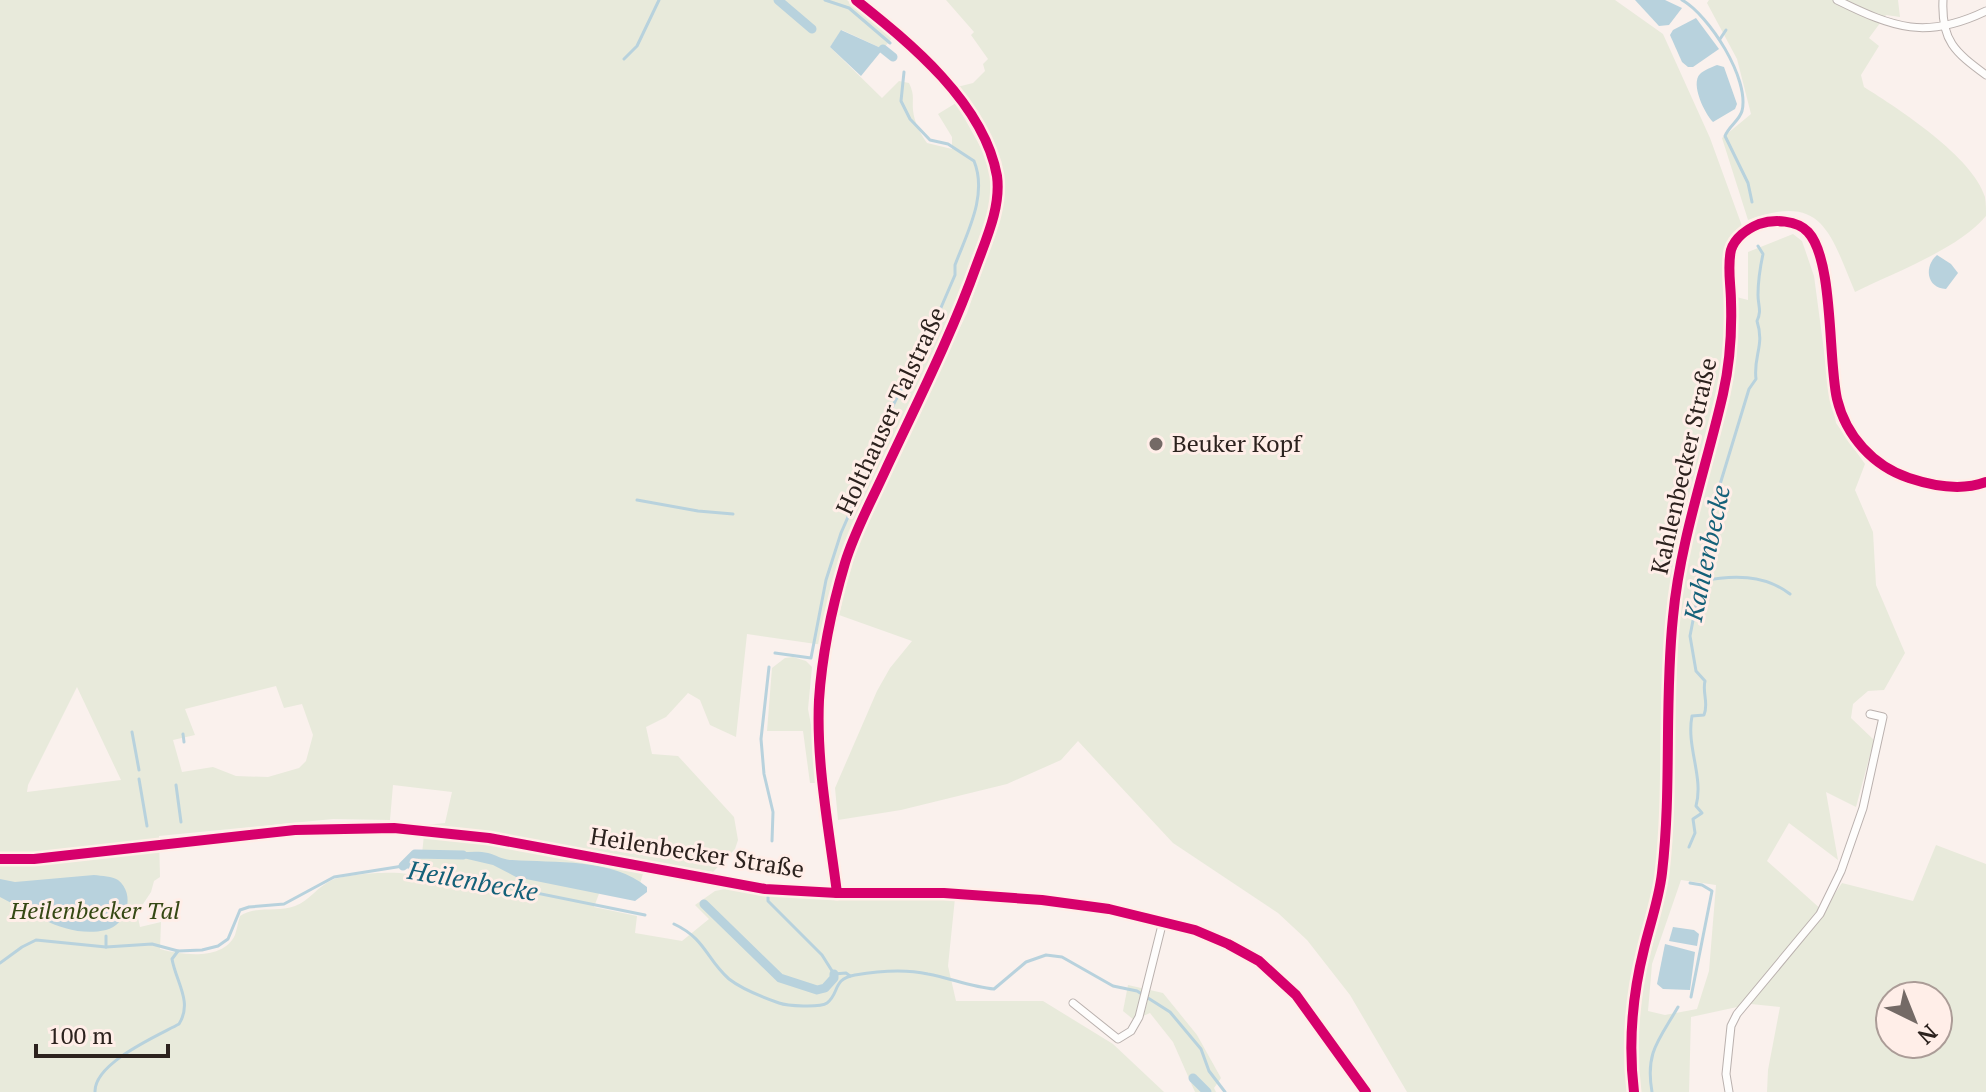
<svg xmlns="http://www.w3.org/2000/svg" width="1986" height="1092" viewBox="0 0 1986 1092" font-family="'PT Serif',serif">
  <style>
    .green { fill: #e8eadb; fill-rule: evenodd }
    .water { fill: #b8d2dd }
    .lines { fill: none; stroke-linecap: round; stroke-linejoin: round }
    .stream { stroke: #b8d2dd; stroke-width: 3 }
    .canal { stroke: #b8d2dd; stroke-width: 9 }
    .street-casing { stroke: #bab1ae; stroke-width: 9 }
    .secondary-casing { stroke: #bab1ae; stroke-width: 12 }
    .street { stroke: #fefdfc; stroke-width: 7 }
    .secondary { stroke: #fefdfc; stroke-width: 10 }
    .cycleway-casing { stroke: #ffeee8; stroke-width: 15 }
    .cycleway { stroke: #d6006c; stroke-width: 10 }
    .poi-dot { fill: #746a66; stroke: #ffeee8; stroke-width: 3 }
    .labels { text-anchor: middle; stroke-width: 6; stroke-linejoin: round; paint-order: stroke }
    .street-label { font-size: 24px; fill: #2c221e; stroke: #ffeee8 }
    .poi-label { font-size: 24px; fill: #2c221e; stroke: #ffeee8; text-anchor: start }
    .park-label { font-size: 24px; font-style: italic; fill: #364914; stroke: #ffeee8 }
    .water-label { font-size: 26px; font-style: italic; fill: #156179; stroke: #ffeee8 }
  </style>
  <rect width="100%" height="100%" fill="#faf1ed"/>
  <g class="green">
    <path d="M0,0h847l46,37 -10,12 -41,-19 -12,17 52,51 17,-17 10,2c6,13 3,15 4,27 1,12 7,23 14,33l25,6v-12l-14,-23 18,-11 29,52 7,23 -1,29 -28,85 -109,238 -31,115 -76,-11 -11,103 -26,-12 -10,-25 -12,-7 -22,24 -20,10 6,27 26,2 56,61 4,23 -3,9 -22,23 -66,-11 -11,35 -36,-5 -6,16 43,9 -2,17 47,8 27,-22 -14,-14 20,-14 10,-2 74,6 156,3 -7,68 8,35h87l70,43 51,48h-1164zM276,686l8,22 18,-4 11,31 -7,26 -7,7 -31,9 -32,-1 -23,-9 -31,5 -9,-32 22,-5 -10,-26zM77,687l44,93 -94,12 1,-7zM393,785l59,7 -7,31 -20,2 -3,29 -10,5 -4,15c-18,-3 -60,0 -76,6 -14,6 -23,21 -37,26 -18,7 -39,-1 -55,10 -2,6 -3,13 -5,19 -12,26 -53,20 -75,14l1,-27 -21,5 -3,-14 14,-21 3,-11 6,-4 -1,-41 174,-17 57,1z"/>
    <path d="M946,0h669l48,34 47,104 32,88c-25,14 -19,44 -17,68l23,6v-48l45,-18 9,7 12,35 12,90 10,57 29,41 -10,26 18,42 3,53 29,68 -21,37 -16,1 -15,13 -2,14 23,22 -18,67 -30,-15 12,68 -49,-37 -22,38 56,50 19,-28 71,18 23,-56 50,19v228h-219l1,-22 12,-63 -29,-3 -60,13 -2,75h-282l-57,-97 -43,-55 -29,-27 -105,-70 -95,-102 -17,19 -54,24 -106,26 -63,10 -3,-32 42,-97 13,-23 22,-27 -73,-26 12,-52 20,-55 96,-195 31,-90 5,-24v-27l-15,-39 -31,-46 16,-4 12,-12 -2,-7 5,-5 -17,-24 3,-3zM1681,880l35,5 -7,86 -12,38 -32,6 -17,-4 4,-47zM1890,996h48v48h-48z"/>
    <path d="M1709,0h189l2,17 -14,-2 -17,23 10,8 -18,29 3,12c35,22 109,70 121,110 1,6 1,13 1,19 -29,34 -91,56 -131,76 -25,-59 -32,-100 -107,-72l-26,-82 29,-24 -14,-55 -30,-56z"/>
    <path d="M793,657l13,4 6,6 -4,42 7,37 3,37h-8l-7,-52h-36l5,-63 13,-10z"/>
    <path d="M1128,985l35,8 34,42 24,43 -7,10 2,4h-21l-22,-50 -23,-29 -16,7 -11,-9z"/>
  </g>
  <g class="water">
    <path d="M1635,0h30l17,8 -13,17 -10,1z"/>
    <path d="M1696,18l23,31 -26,18h-5l-6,-5 -12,-27 3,-5z"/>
    <path d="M841,30l42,19 -22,27 -31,-29z"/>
    <path d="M1717,65l7,2 13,37 -2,5 -22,13c-8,-8 -23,-38 -13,-48 4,-4 12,-7 17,-9z"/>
    <path d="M1937,255l14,9 7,9 -12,16c-20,-1 -22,-23 -9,-34z"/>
    <path d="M462,852c9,0 18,-1 26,1 8,2 15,7 24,7 42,3 101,-2 135,27v5l-12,9 -119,-24 -23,-12 -30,-7z"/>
    <path d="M94,875c8,1 18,1 24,5 18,14 9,45 -12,50 -39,9 -74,-17 -106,-33v-18l15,3z"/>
    <path d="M1673,927l21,3 5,4 -2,12 -28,-5z"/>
    <path d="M1665,944l30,8 -5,38 -27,-1 -6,-5z"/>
  </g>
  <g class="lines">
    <g class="stream">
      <path d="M825,0l24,8 41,35"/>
      <path d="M1682,0c27,15 68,79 60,111 -3,10 -13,15 -17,25l23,47 4,19"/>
      <path d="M1720,39l6,-9"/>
      <path d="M624,59l13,-13 22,-46"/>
      <path d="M637,500l61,11 35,3"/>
      <path d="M1702,581c30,-6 62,-7 88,13"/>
      <path d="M775,653l36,5 15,-78 15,-47 37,-85 8,-28 18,-37 14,-22 37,-86v-10c12,-32 33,-70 19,-104l-26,-17 -18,-4 -20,-21 -9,-18 3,-29"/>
      <path d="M769,667l-8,72 3,35 9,38 -1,29"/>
      <path d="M132,732l7,38"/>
      <path d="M183,734l1,8"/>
      <path d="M139,779l8,47"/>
      <path d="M176,785l5,37"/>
      <path d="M1689,847l6,-14 -2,-14 9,-6 -6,-7c8,-29 -10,-59 -4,-90l12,-1c5,-11 -2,-23 1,-34l-9,-10 -6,-35 28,-145 31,-102 7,-10c-3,-23 9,-33 1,-58 5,-11 1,-15 1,-26 0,-14 2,-27 5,-41l-5,-8"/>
      <path d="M1690,883l12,2 10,6 -21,106"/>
      <path d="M768,897v4l54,54 12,19 12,-1 4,3"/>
      <path d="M674,924c32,15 32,35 55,55 14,11 33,18 50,24 8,3 41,5 48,0 13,-10 5,-24 28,-28 23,-4 51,-6 73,-1 22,4 44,13 66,15l32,-27 20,-7 16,2 51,29 24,5 33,21 31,37 8,22 16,21"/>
      <path d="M106,936v11"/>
      <path d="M0,963l22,-16 14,-7 70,7 46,-3 26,7 24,-1 16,-4 10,-7 12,-29 9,-3 35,-3 50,-27 69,-11 242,49"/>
      <path d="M95,1092c-1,-29 62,-56 84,-68 14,-22 -3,-42 -7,-65l6,-8"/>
      <path d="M1652,1092c-7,-40 7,-52 26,-85"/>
    </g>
    <g class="canal">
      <path d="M778,0l34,29"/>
      <path d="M883,49l10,8"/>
      <path d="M403,866l12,-12 48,1"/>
      <path d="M704,904l76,74 37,12 8,-2 9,-10v-4"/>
      <path d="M1193,1078l14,14"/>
    </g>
    <g class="street-casing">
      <g id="street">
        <path d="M1837,0c57,28 89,40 149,11"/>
        <path d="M1943,0c-2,41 12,52 43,75"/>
        <path d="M1073,1003l45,36 13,-8 8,-14 24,-96"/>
        <path d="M1634,1092c-6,-49 -2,-95 10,-143 6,-25 15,-50 18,-76 10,-85 2,-171 11,-256 7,-76 33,-149 50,-223 7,-31 9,-61 8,-92 0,-17 -4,-35 0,-52 4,-12 16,-21 28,-26 15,-5 38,-4 49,8 26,28 20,128 29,167 9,37 36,67 72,79 24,8 53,13 77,4"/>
        <path d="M1729,1092l-3,-18 5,-48 6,-12 83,-100 21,-43 22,-63 20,-91 -13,-3"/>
      </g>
    </g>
    <g class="secondary-casing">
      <g id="secondary">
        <path d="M0,859h34l261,-29 99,-2 95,10 276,51 72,4h107l98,7 67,9 86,21 33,14 31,17 37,34 70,97"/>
        <path d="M837,893c-8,-64 -21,-130 -18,-193 3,-46 13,-93 26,-137 10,-33 27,-63 41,-94 32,-68 66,-135 91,-205 10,-27 24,-58 20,-88 -13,-73 -87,-133 -141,-176"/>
      </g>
    </g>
    <use href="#street" class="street"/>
    <use href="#secondary" class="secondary"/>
    <g class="cycleway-casing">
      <g id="cycleway">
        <path d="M0,859h34l261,-29 99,-2 95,10 276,51 72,4h107l98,7 67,9 86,21 33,14 31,17 37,34 70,97"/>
        <path d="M837,893c-8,-64 -21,-130 -18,-193 3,-46 13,-93 26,-137 10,-33 27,-63 41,-94 32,-68 66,-135 91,-205 10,-27 24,-58 20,-88 -13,-73 -87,-133 -141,-176"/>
        <path d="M1634,1092c-6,-49 -2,-95 10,-143 6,-25 15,-50 18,-76 10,-85 2,-171 11,-256 7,-76 33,-149 50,-223 7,-31 9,-61 8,-92 0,-17 -4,-35 0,-52 4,-12 16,-21 28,-26 15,-5 38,-4 49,8 26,28 20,128 29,167 9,37 36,67 72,79 24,8 53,13 77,4"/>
      </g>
    </g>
    <use href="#cycleway" class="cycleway"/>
  </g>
  <circle class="poi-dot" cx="1156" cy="444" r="8"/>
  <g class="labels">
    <g class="street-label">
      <text transform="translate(891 411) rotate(-65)" y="8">Holthauser Talstraße</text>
      <text transform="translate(1684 466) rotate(-77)" y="8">Kahlenbecker Straße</text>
      <text transform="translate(697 853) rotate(9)" y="8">Heilenbecker Straße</text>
    </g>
    <g class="poi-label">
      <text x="1172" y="452">Beuker Kopf</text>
    </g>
    <g class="park-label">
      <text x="95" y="919">Heilenbecker Tal</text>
    </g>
    <g class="water-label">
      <text transform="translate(1707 553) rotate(-78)" y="9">Kahlenbecke</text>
      <text transform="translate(473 881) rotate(10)" y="9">Heilenbecke</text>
    </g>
  </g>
  <g transform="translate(1914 1020) rotate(137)"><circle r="38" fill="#ffeee8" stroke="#ab9c97" stroke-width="2"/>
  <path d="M0-6L14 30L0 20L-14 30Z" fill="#746a66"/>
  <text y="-12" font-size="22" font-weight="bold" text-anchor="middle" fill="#2c221e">N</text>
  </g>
  <path d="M36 1044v12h132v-12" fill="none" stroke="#2c221e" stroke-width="4"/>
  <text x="48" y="1044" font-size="24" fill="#2c221e" stroke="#ffeee8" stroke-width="6" paint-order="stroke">100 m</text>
</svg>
